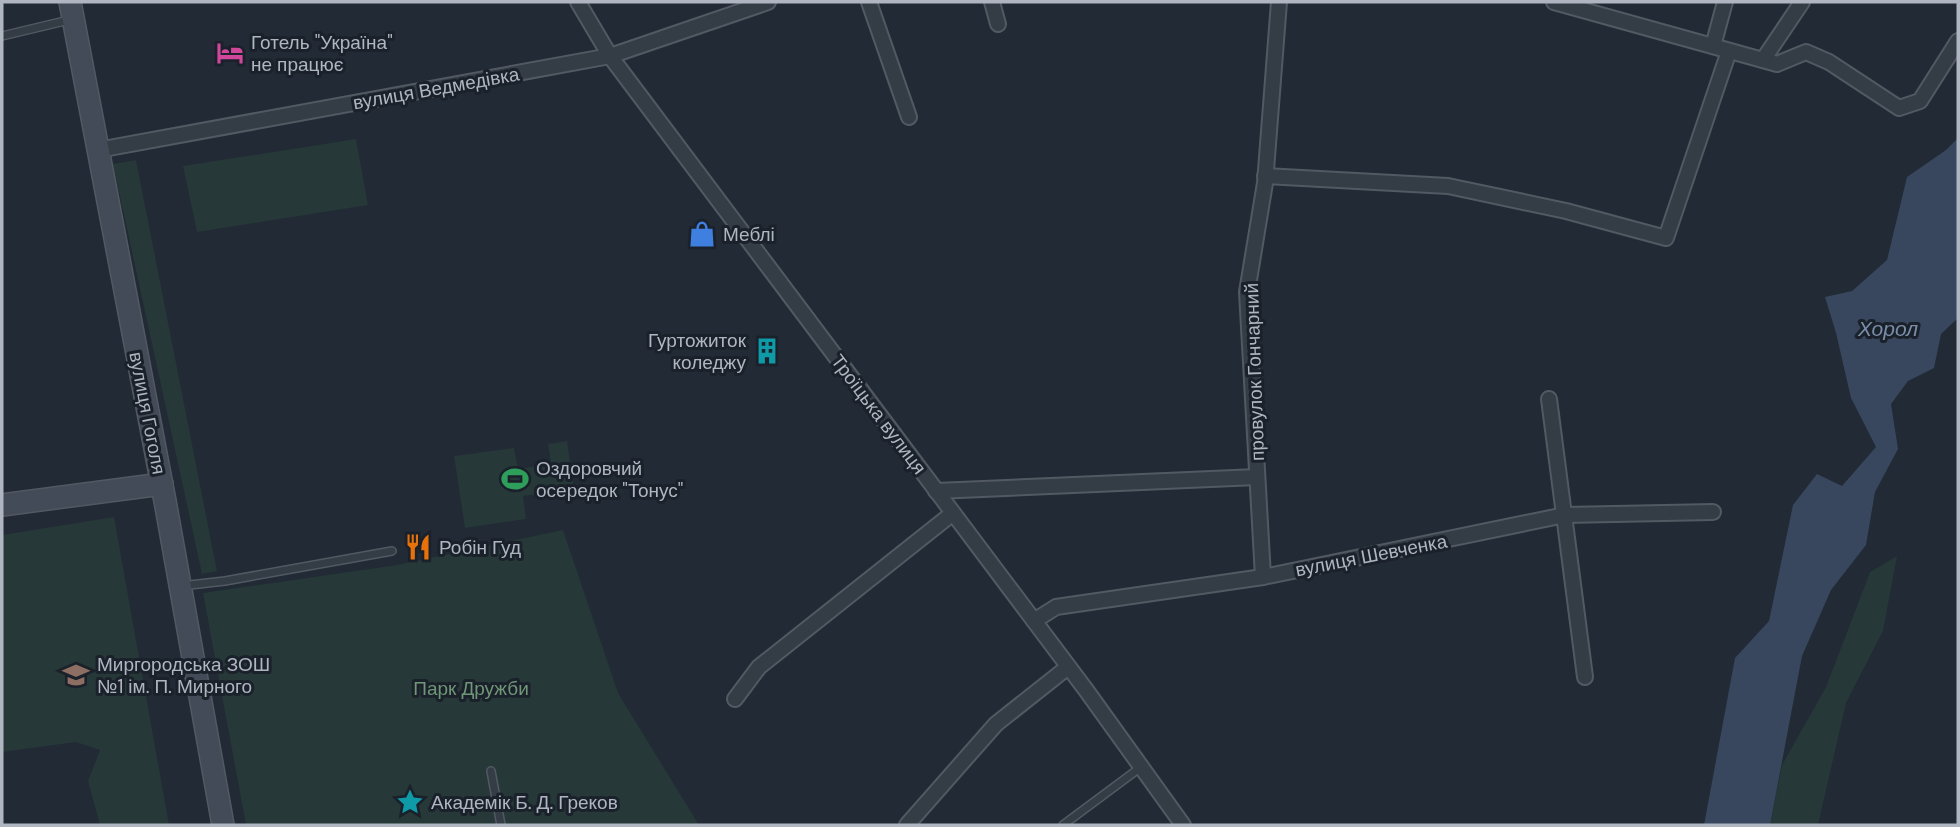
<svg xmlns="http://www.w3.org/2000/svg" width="1960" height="827" viewBox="0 0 1960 827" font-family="'DM Sans',sans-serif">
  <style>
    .green { fill: #263838 }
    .water { fill: #38475d }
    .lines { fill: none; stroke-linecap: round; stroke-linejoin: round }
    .lane-casing { stroke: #525963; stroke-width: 10 }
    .street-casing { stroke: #525963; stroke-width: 18 }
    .secondary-casing { stroke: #525963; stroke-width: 24 }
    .lane { stroke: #343c45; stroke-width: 7 }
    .street { stroke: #343c45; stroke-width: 14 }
    .secondary { stroke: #434b58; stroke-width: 21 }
    .labels { text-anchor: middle; stroke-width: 6; stroke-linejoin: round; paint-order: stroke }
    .poi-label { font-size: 19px; fill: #afb6c2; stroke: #1a212a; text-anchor: start }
    .street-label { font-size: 19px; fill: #afb6c2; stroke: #1a212a }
    .park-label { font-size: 19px; fill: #709678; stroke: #1a212a }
    .water-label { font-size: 21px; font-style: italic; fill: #798ea9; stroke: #1a212a }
  </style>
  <rect width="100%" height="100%" fill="#212a35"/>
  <g class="green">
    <path d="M356,139l12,66 -171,27 -14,-66z"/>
    <path d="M136,160l81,411 -15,3 -89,-410z"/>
    <path d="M567,441l7,48 -51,7 3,23 -61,9 -11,-72 60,-8 4,21 33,-5 -3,-20z"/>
    <path d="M114,517l55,308h-69l-12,-44 12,-31 -24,-8 -74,10v-217z"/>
    <path d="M563,530l55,163 81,132h-453l-43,-232 194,-28z"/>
    <path d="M1897,556l-14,75 -37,72 -28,122h-48l12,-60 44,-78 44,-115z"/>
  </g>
  <path class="water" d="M1958,138v180l-17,16 -7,34 -26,13 -17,23 7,45 -23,43 -9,53 -35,45 -29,66 -32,169h-66l31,-167 34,-37 24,-116 24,-31 25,12 34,-39 -25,-49 -15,-65 -11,-36 27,-6 35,-31 20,-83 39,-27z"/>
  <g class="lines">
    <g class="lane-casing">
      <g id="lane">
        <path d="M2,36l67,-16"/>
        <path d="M181,586l44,-5 167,-30"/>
        <path d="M491,771l10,54"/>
        <path d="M1063,825l78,-58"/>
      </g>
    </g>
    <g class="street-casing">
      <g id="street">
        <path d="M578,2l32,54 476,634 97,135"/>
        <path d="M869,2l40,115"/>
        <path d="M992,2l6,22"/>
        <path d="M1554,2l223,62 29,-12 23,10 70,46 21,-7 38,-60"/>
        <path d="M1713,46l12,-44"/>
        <path d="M1763,60l39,-58"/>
        <path d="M98,150l512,-94 158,-54"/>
        <path d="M1265,176l183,10 118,25 100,27 63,-187"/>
        <path d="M1549,399l36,278"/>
        <path d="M936,491l321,-14"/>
        <path d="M1263,577l-16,-285 18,-109 14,-181"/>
        <path d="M1034,621l22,-14 207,-30 302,-62 148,-3"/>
        <path d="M735,699l24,-32 194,-154"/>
        <path d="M907,825l89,-101 72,-57"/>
      </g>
    </g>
    <g class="secondary-casing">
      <g id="secondary">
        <path d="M70,2l95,499 58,324"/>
        <path d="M2,505l160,-21"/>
      </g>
    </g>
    <use href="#lane" class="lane"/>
    <use href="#street" class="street"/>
    <use href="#secondary" class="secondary"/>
  </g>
  <defs>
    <g id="hotel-bare" transform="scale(2.1)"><path d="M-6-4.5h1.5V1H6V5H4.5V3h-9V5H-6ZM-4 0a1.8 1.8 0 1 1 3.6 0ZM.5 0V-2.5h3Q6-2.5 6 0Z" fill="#d1479c" stroke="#1a212a" stroke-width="2.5" paint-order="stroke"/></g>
    <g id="shop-bare" transform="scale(2.1)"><path d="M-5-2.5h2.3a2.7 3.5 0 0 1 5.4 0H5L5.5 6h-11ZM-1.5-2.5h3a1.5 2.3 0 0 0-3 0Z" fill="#3f7fe0" stroke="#1a212a" stroke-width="2.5" paint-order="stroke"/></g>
    <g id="building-bare" transform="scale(2.1)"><path d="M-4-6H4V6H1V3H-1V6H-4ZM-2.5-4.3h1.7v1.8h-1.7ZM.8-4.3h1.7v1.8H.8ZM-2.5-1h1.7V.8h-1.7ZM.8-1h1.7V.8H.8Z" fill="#0f9aa8" stroke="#1a212a" stroke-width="2.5" paint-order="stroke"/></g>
    <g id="stadium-bare" transform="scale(2.1)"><path d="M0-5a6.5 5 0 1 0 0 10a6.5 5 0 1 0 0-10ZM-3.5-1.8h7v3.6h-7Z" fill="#2e9e5b" stroke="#1a212a" stroke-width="2.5" paint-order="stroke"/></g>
    <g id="restaurant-bare" transform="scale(2.1)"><path d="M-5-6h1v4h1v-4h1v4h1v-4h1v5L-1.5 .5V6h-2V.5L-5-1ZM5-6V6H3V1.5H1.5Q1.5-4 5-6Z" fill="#e8710a" stroke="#1a212a" stroke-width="2.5" paint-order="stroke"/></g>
    <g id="school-bare" transform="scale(2.1)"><path d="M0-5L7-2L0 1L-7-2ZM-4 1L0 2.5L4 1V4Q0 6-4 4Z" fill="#8d6e63" stroke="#1a212a" stroke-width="2.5" paint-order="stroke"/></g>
    <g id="sight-bare" transform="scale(2.1)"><path d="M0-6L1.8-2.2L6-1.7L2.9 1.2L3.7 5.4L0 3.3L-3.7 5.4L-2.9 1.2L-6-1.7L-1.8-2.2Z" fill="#0f9aa8" stroke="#1a212a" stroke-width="2.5" paint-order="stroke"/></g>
  </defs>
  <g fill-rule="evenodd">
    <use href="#hotel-bare" x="230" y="53"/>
    <use href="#shop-bare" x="702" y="234"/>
    <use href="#building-bare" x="767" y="351"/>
    <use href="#stadium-bare" x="515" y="479"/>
    <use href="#restaurant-bare" x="418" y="547"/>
    <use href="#school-bare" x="76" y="675"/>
    <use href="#sight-bare" x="410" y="802"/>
  </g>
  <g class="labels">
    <g class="poi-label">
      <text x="251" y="49">Готель "Україна"<tspan x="251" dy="22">не працює</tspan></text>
      <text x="723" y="241">Меблі</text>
      <text x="746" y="347" text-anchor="end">Гуртожиток<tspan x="746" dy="22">коледжу</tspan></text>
      <text x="536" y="475">Оздоровчий<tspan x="536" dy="22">осередок "Тонус"</tspan></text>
      <text x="439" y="554">Робін Гуд</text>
      <text x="97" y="671">Миргородська ЗОШ<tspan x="97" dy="22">№1 ім. П. Мирного</tspan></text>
      <text x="431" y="809">Академік Б. Д. Греков</text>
    </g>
    <g class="street-label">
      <text transform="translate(436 88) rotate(-10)" y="7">вулиця Ведмедівка</text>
      <text transform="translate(1254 372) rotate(-92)" y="7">провулок Гончарний</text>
      <text transform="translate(148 413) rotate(79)" y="7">вулиця Гоголя</text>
      <text transform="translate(879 414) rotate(53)" y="7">Троїцька вулиця</text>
      <text transform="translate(1371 555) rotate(-11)" y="7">вулиця Шевченка</text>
    </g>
    <g class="park-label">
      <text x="471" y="695">Парк Дружби</text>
    </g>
    <g class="water-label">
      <text x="1888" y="336">Хорол</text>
    </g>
  </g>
  <rect width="1960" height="827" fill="none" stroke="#afb6c2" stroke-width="7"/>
</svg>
